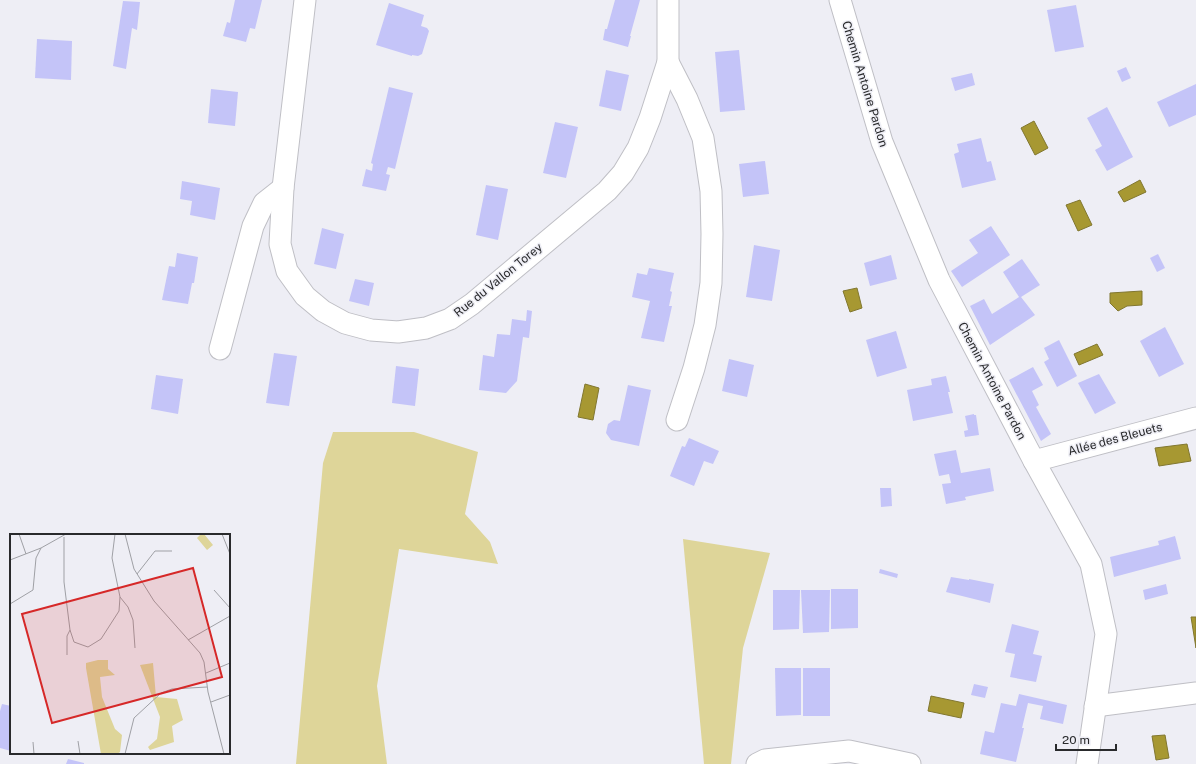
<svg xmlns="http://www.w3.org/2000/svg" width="1196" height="764" viewBox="0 0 1196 764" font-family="'Public Sans',sans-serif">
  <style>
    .green { fill: #ded599 }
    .water { fill: #a79832; stroke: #817730 }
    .building { fill: #c4c4f8 }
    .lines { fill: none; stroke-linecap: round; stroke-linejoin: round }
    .minor-casing { stroke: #bfbfc5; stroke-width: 23 }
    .minor { stroke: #fff; stroke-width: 21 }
    .labels { text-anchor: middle; stroke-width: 3; stroke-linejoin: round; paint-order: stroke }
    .street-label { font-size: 12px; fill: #292a2c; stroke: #eeeef5 }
    .inset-road { fill: none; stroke: #9fa0a5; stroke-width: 1 }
    .view { fill: #d62828; fill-opacity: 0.15; stroke: #d62828; stroke-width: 2 }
    .inset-edge { fill: none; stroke: #292a2c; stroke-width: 2 }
  </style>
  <rect width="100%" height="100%" fill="#eeeef5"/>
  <g class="green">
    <path d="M333,432h81l64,20 -13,62 25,28 8,22 -99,-15 -22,137 10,78h-91l27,-301z"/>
    <path d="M683,539l87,14 -27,95 -12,116h-27z"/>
  </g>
  <g class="water">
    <path d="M1034,121l14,27 -13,7 -14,-27z"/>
    <path d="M1140,180l6,12 -22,10 -6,-10z"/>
    <path d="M1080,200l12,25 -14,6 -12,-26z"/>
    <path d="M857,288l5,20 -12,4 -7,-21z"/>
    <path d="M1142,291v14l-15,1 -9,5 -8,-8v-10z"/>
    <path d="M1097,344l6,11 -24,10 -5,-11z"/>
    <path d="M585,384l14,4 -6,32 -15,-3z"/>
    <path d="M1187,444l4,17 -32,5 -4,-18z"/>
    <path d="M1191,617h5v31z"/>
    <path d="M931,696l33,7 -3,15 -33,-7z"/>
    <path d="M1165,735l4,23 -13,2 -4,-24z"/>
  </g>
  <g class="building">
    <path d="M235,0h27l-7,29 -5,-1 -4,14 -23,-6 4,-14 3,1z"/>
    <path d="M615,0h25l-10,36h1l-3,11 -25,-7 2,-11h2z"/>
    <path d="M123,1l17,1 -3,28 -5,-2 -6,41 -13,-3z"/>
    <path d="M389,3l35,12 -3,11 6,2 2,3 -7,23 -4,2 -6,-1v1l-36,-11z"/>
    <path d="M1076,5l8,42 -29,5 -8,-42z"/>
    <path d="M37,39l35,2 -1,39 -36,-2z"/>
    <path d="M739,50l6,60 -25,2 -5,-60z"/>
    <path d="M1126,67l5,11 -9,4 -5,-11z"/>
    <path d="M606,70l23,5 -8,36 -22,-5z"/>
    <path d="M972,73l3,12 -20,6 -4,-13z"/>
    <path d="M1196,84v31l-27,12 -12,-25z"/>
    <path d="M389,87l24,6 -18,76 -7,-2 -2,7 4,1 -4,16 -24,-5 4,-17 6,2 1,-7 -2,-1z"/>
    <path d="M211,89l27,3 -3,34 -27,-3z"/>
    <path d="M1107,107l26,50 -26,14 -12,-21 7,-4 -15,-28z"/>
    <path d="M555,122l23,5 -12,51 -23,-5z"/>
    <path d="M981,138l6,24 4,-1 5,19 -34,8 -8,-34 5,-2 -2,-8z"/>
    <path d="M765,161l4,33 -26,3 -4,-33z"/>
    <path d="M182,181l38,7 -5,32 -25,-5 2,-14 -12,-2z"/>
    <path d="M486,185l22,4 -10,51 -22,-5z"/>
    <path d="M991,226l19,29 -48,32 -11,-16 27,-18 -9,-13z"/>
    <path d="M322,228l22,6 -8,35 -22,-5z"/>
    <path d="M754,245l26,5 -8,51 -26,-4z"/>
    <path d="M177,253l21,4 -4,26h-2l-4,21 -26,-4 7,-34 6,1z"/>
    <path d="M1158,254l7,14 -8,4 -7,-14z"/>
    <path d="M891,255l6,24 -27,7 -6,-23z"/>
    <path d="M1022,259l18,26 -19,12 14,18 -45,30 -20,-39 14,-7 8,15 27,-17 -16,-25z"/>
    <path d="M649,268l25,5 -4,18 2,1 -3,14h3l-8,36 -23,-4 9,-37 -18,-4 5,-24 10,2z"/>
    <path d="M355,279l19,4 -5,23 -20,-5z"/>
    <path d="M527,310l5,1 -3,27 -6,-1 -6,44 -11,12 -27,-3 4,-35 11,2 3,-23 13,1 2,-16 14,2z"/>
    <path d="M1165,327l19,37 -25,13 -19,-36z"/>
    <path d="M896,331l11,37 -30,9 -11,-37z"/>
    <path d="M1059,340l18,36 -20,11 -13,-25 5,-3 -5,-11z"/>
    <path d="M274,353l23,3 -8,50 -23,-3z"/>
    <path d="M729,359l25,6 -7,32 -25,-6z"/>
    <path d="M396,366l23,3 -4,37 -23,-3z"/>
    <path d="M1033,367l10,18 -11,6 7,14 -3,2 15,27 -10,7 -32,-61z"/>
    <path d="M1099,374l17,29 -21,11 -17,-31z"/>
    <path d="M156,375l27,4 -5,35 -27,-5z"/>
    <path d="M946,376l4,16h-2l5,21 -40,8 -6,-31 25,-5 -1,-6z"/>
    <path d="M628,385l23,5 -12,56 -28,-6 -5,-7 2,-9 6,-4 6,1z"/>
    <path d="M974,414v1h2l3,20 -14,2 -1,-6 4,-1 -3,-14z"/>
    <path d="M689,438l30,13 -6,13 -9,-3 -10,25 -24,-10 12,-30 3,1z"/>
    <path d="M956,450l5,23 29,-5 4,23 -29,6 1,3 -20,4 -4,-20 9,-1 -2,-9 -10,2 -5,-22z"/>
    <path d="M880,488h11l1,18 -11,1z"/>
    <path d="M1175,536l6,23 -67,18 -4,-20 49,-12 -1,-4z"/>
    <path d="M880,569l18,5 -1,4 -18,-5z"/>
    <path d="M951,577l18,3v-1l25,5 -4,19 -44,-11z"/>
    <path d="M1166,584l2,10 -23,6 -2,-10z"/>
    <path d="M831,589h27v39l-27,1z"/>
    <path d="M773,590h27l-1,39 -26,1z"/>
    <path d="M801,590h29l-1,42 -26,1z"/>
    <path d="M1012,624l27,7 -6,23 9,2 -6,26 -26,-5 5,-23 -10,-2z"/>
    <path d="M775,668h26v47l-25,1z"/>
    <rect x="803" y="668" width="27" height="48"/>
    <path d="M974,684l14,3 -3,11 -14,-3z"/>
    <path d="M1019,694l48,11 -4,19 -23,-5 3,-13 -15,-3 -6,25h2l-8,34 -36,-8 5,-23 9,2 7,-30 15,3z"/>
    <path d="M2,704l9,2v45l-11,-3v-37z"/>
    <path d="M68,759l16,4v1h-18z"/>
  </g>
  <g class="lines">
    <g class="minor-casing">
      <g id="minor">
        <path d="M305,0l-22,188 -3,56 7,27 18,25 18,15 22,12 26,7 27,2 28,-4 24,-9 22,-15 135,-113 16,-18 15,-25 12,-30 18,-56v-62"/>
        <path d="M840,0l42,142 57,138 95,181 57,103 15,70 -19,130"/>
        <path d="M668,62l19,37 16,39 8,53 1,43 -1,49 -6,42 -11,43 -17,52"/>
        <path d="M220,349l33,-123 11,-23 19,-15"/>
        <path d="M1034,461l162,-43"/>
        <path d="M1095,706l101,-13"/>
        <path d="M757,764l8,-4 84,-9 61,13"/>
      </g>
    </g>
    <use href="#minor" class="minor"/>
  </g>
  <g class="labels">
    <g class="street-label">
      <text transform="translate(865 84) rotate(73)" y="4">Chemin Antoine Pardon</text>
      <text transform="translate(498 280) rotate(-39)" y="4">Rue du Vallon Torey</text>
      <text transform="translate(992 381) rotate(62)" y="4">Chemin Antoine Pardon</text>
      <text transform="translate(1115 439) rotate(-15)" y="4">Allée des Bleuets</text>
    </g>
  </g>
  <g transform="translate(10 534)">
    <rect width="220" height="220" fill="#eeeef5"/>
    <path d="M191,0h3l9,11 -6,5 -10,-12zM88,126h10v9l7,6 -15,2 2,20 13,32 7,6 -2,17 -3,2h-16l-15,-86v-5zM143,129l3,34 21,2 6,21 -11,6 2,16 -24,8 -2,-3 9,-8 3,-22 -20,-52z" fill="#ded599"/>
    <path class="inset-road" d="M9,0l7,20M115,0l9,35 20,32 46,52 4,9 4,30 16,62M212,0l8,20M54,3v45l6,48 4,12 14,5 13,-8 18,-28 1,-14 -8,-39 3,-24M0,26l31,-12M127,40l18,-23h17M204,56l16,18M110,63l8,10 5,13 2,28M0,70l23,-14 3,-32 5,-10 25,-14M178,106l42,-24M57,121v-19l3,-6M196,139l24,-10M201,168l19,-7M68,207l2,13M23,208l1,12M115,220l9,-36 27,-25 11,-4 35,-2"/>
    <path class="view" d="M183,34l29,109 -170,46 -30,-109z"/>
    <rect width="220" height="220" class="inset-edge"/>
  </g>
  <path d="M1056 744v6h60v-6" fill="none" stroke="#292a2c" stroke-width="2"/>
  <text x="1062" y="744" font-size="12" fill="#292a2c" stroke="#eeeef5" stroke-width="3" paint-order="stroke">20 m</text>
</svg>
